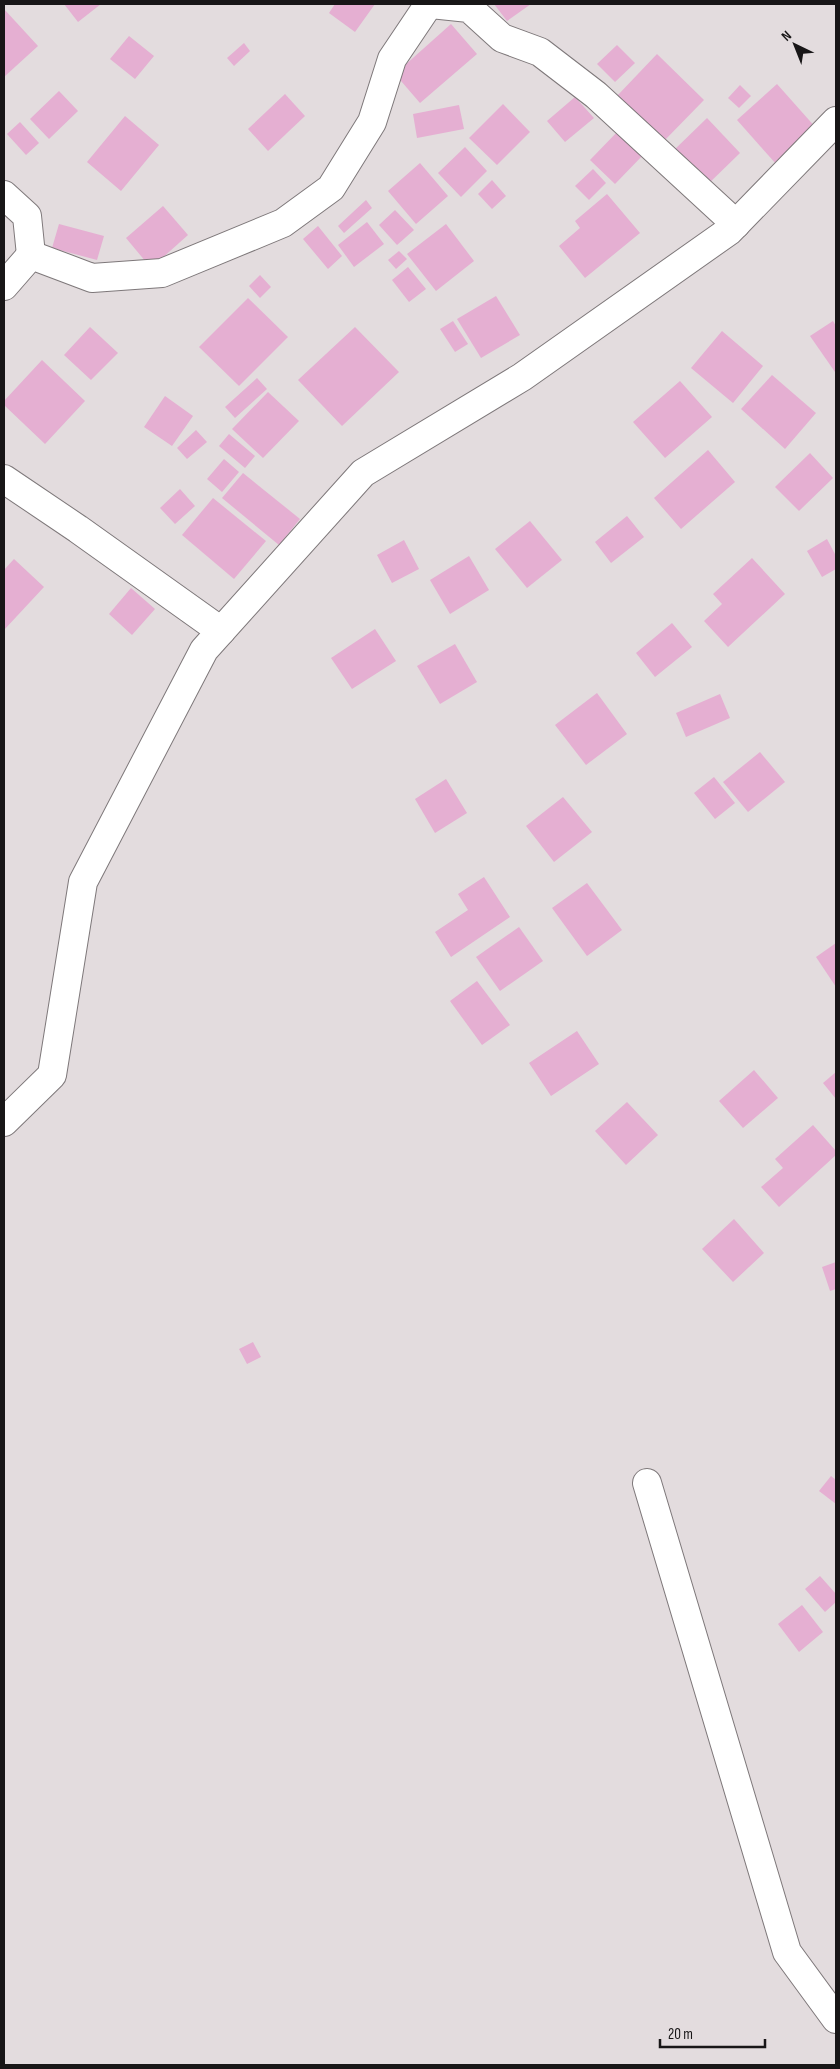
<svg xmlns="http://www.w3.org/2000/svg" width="840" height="2069" viewBox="0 0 840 2069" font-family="'Sofia Sans Condensed',sans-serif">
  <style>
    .building { fill: #e5afd2 }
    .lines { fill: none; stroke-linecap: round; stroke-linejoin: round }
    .minor-casing { stroke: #7e787a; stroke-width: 30 }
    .minor { stroke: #fff; stroke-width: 28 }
  </style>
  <rect width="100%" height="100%" fill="#e3dcde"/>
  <g class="building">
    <path d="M64,4h37l-23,18z"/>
    <path d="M335,4h40l-20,28 -26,-19z"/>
    <path d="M494,4h37l-24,17z"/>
    <path d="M4,9l34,37 -34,31z"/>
    <path d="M451,24l26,30 -57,49 -25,-29z"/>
    <path d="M129,36l25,20 -19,23 -25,-20z"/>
    <path d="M244,43l6,8 -16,15 -7,-8z"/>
    <path d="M617,45l18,18 -20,19 -18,-18z"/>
    <path d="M657,54l47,46 -41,42 -46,-46z"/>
    <path d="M777,84l40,45 -40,36 -40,-45z"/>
    <path d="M740,85l11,11 -12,12 -11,-10z"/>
    <path d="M59,91l19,20 -29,28 -19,-20z"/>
    <path d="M285,94l20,22 -37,35 -20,-22z"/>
    <path d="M575,97l19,21 -29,24 -18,-21z"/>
    <path d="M503,104l27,28 -33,33 -28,-27z"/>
    <path d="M459,105l5,24 -47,9 -4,-24z"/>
    <path d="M125,116l34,29 -38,46 -34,-29z"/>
    <path d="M707,118l33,35 -37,36 -33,-35z"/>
    <path d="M20,122l19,21 -13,12 -19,-21z"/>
    <path d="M620,129l25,24 -30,31 -25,-24z"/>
    <path d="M465,147l22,24 -26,26 -23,-24z"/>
    <path d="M420,163l28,33 -32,28 -28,-33z"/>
    <path d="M593,169l13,14 -17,17 -14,-14z"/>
    <path d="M492,180l14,16 -14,13 -14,-15z"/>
    <path d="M607,194l33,39 -55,45 -26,-32 21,-18 -5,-7z"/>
    <path d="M366,200l6,8 -28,25 -6,-7z"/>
    <path d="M163,206l25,29 -37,33 -25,-30z"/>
    <path d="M395,210l19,20 -17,15 -18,-20z"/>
    <path d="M367,222l17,22 -30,23 -16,-22z"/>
    <path d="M59,224l45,12 -7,24 -45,-12z"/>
    <path d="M446,224l28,37 -38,30 -29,-37z"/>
    <path d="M318,226l24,30 -14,13 -25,-30z"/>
    <path d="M399,251l8,8 -11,10 -8,-9z"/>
    <path d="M408,267l18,22 -17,13 -17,-22z"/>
    <path d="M260,275l11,12 -11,11 -11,-12z"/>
    <path d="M496,296l24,39 -39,23 -24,-39z"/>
    <path d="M248,298l40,39 -49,49 -40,-39z"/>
    <path d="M453,321l15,23 -13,8 -15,-23z"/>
    <path d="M833,321l3,5 -1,46 -25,-36z"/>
    <path d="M90,327l28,26 -27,27 -27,-25z"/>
    <path d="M355,327l44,45 -57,54 -44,-46z"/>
    <path d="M722,331l41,35 -30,37 -42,-35z"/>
    <path d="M42,360l43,41 -40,43 -41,-39v-4z"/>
    <path d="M772,375l44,38 -31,36 -44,-40z"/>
    <path d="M257,378l10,11 -32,29 -10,-11z"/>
    <path d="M680,381l32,36 -47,41 -32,-36z"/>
    <path d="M268,392l31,29 -36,37 -31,-29z"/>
    <path d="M165,396l28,20 -21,30 -28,-19z"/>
    <path d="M196,430l11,12 -20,17 -10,-11z"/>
    <path d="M229,434l26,22 -10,12 -26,-22z"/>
    <path d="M708,450l27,32 -54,47 -27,-31z"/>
    <path d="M810,453l23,25 -34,33 -24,-24z"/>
    <path d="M224,459l15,13 -17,20 -15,-13z"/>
    <path d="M243,473l57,46 -21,26 -57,-47z"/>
    <path d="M180,489l15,17 -20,18 -15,-16z"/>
    <path d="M213,498l53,43 -32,38 -52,-44z"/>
    <path d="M627,516l17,21 -33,26 -16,-21z"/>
    <path d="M530,521l32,39 -35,28 -32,-39z"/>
    <path d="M827,539l9,17v13l-14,8 -15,-26z"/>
    <path d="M404,540l15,29 -27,14 -15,-28z"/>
    <path d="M469,556l20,34 -39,24 -20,-34z"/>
    <path d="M752,558l33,36 -57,53 -24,-26 18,-17 -9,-10z"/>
    <path d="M14,559l30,28 -40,43v-60z"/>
    <path d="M131,588l24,21 -23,26 -23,-21z"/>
    <path d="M672,623l20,24 -37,30 -19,-24z"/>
    <path d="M375,629l21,32 -44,28 -21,-31z"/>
    <path d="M455,644l22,38 -37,22 -23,-38z"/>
    <path d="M597,693l30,41 -41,31 -31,-40z"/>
    <path d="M720,694l10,24 -44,19 -10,-24z"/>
    <path d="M760,752l25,30 -37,30 -25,-30z"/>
    <path d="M714,777l21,26 -20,16 -21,-26z"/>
    <path d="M446,779l21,34 -32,20 -20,-34z"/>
    <path d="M563,797l29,35 -38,30 -28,-36z"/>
    <path d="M484,877l26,40 -59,40 -16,-25 33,-22 -10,-16z"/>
    <path d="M587,883l35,47 -35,26 -35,-48z"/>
    <path d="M519,927l24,34 -43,30 -24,-34z"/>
    <path d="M836,943v44l-20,-30z"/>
    <path d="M477,981l33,44 -28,20 -32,-44z"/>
    <path d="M577,1031l22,33 -48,32 -22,-33z"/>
    <path d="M754,1070l24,28 -35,30 -24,-27z"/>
    <path d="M836,1072v27l-13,-16z"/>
    <path d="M627,1102l31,33 -32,30 -31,-34z"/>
    <path d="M813,1125l23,26v4l-57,52 -18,-20 22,-19 -8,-9z"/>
    <path d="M734,1219l30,34 -31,29 -31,-33z"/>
    <path d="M836,1262v27l-6,2 -8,-24z"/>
    <path d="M253,1342l8,15 -14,7 -8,-15z"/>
    <path d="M831,1476l5,4v24l-17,-13z"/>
    <path d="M820,1576l16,18v8l-11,10 -20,-23z"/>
    <path d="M802,1605l21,27 -24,20 -21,-28z"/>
  </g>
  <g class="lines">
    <g class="minor-casing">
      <g id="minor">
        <path d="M431,4l38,4 33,30 38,14 56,43 140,129"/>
        <path d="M4,195l23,21 4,39"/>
        <path d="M4,286l27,-31 61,23 70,-5 121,-50 48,-35 41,-66 20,-63 37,-55"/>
        <path d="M4,479l74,50 143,102"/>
        <path d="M4,1122l48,-47 31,-193 121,-232 159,-177 159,-96 207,-146 107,-110"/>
        <path d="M647,1483l140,469 49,67"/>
      </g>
    </g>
    <use href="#minor" class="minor"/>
  </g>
  <rect width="840" height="2069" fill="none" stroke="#181617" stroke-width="10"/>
  <g transform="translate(795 45) rotate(317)" stroke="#e3dcde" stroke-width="4" paint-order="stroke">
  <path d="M0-4L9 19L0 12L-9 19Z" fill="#181617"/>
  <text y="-8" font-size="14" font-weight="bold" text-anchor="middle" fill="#181617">N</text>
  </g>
  <path d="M660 2039v8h105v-8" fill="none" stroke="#181617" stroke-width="2.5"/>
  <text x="668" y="2039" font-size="15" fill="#181617" stroke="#e3dcde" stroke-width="4" paint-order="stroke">20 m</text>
</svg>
